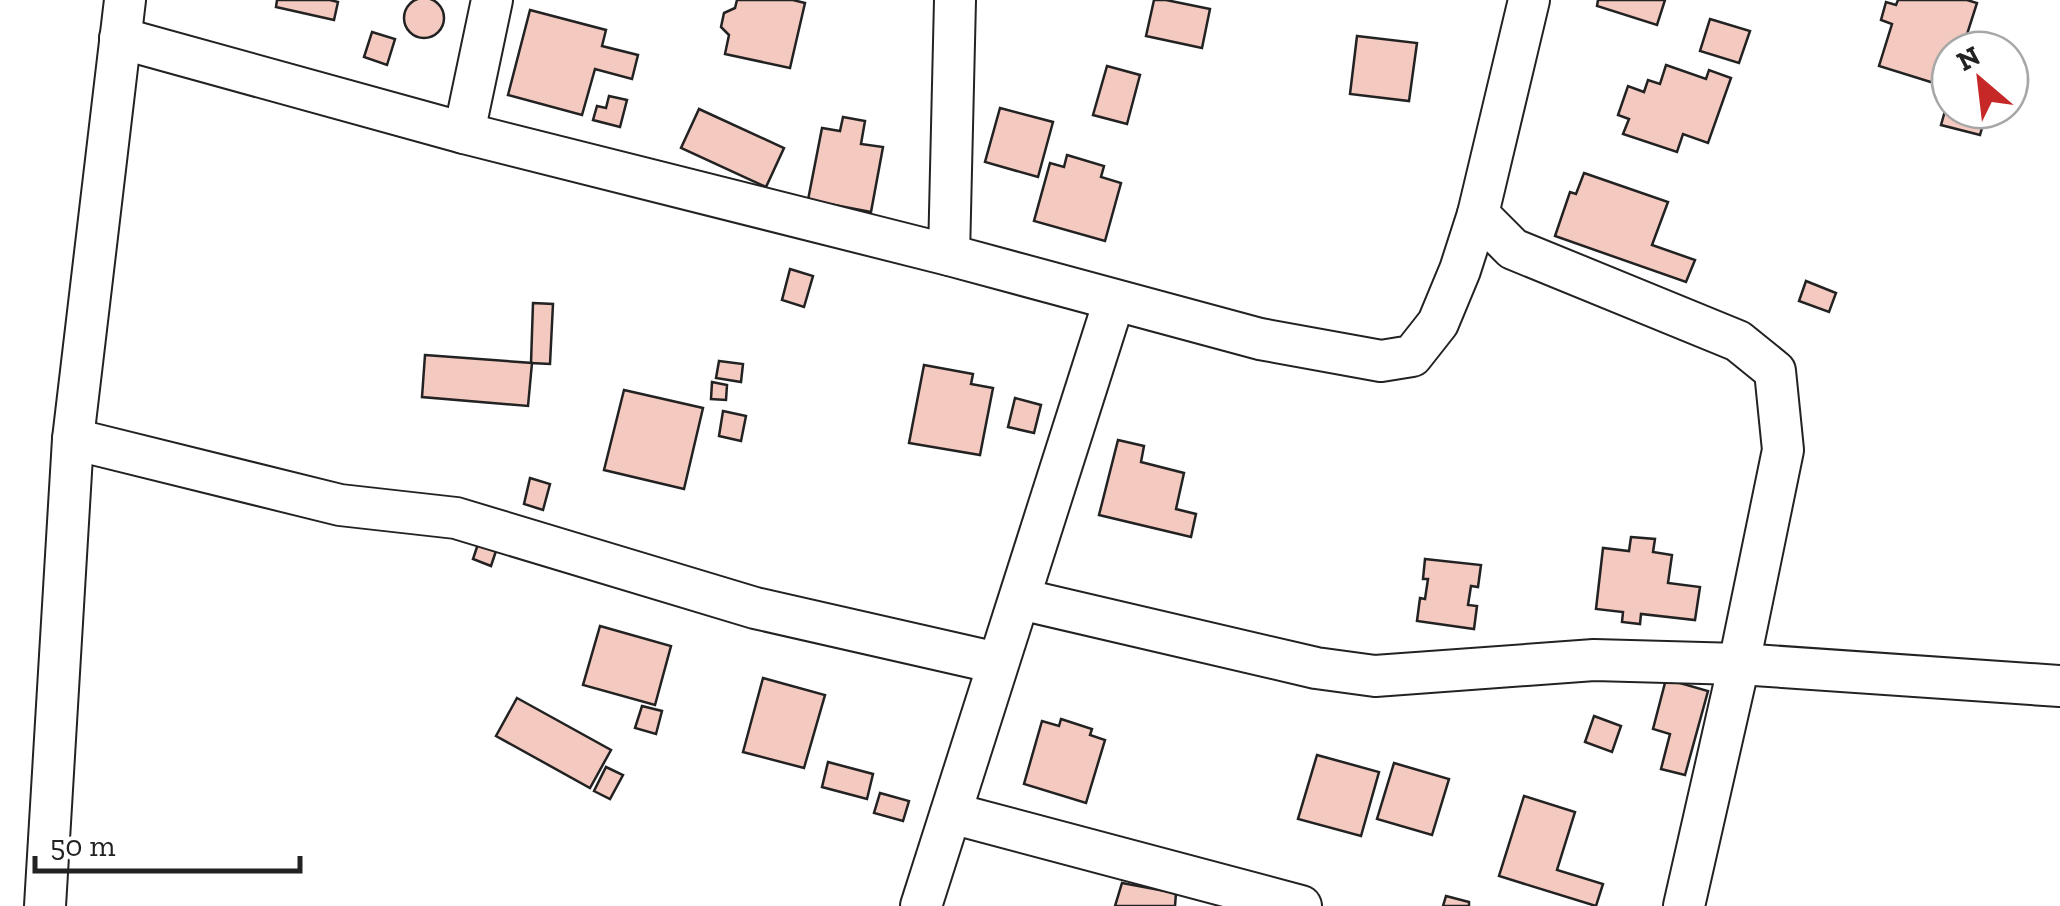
<svg xmlns="http://www.w3.org/2000/svg" width="2060" height="906" viewBox="0 0 2060 906" font-family="'Zilla Slab',serif">
  <style>
    .building { fill: #f3c9c0; stroke: #222; stroke-width: 2.5 }
    .lines { fill: none; stroke-linecap: round; stroke-linejoin: round }
    .minor-casing { stroke: #222; stroke-width: 44 }
    .minor { stroke: #fff; stroke-width: 40 }
  </style>
  <rect width="100%" height="100%" fill="#fff"/>
  <g class="building">
    <circle cx="424" cy="18" r="20"/>
    <path d="M277,0h53l8,2 -4,18 -58,-13z"/>
    <path d="M737,0h56l12,3 -15,65 -65,-14 4,-19 -8,-8 3,-14 11,-5z"/>
    <path d="M1154,0h12l44,9 -8,39 -56,-12z"/>
    <path d="M1598,0h67l-8,25 -60,-19z"/>
    <path d="M1898,0h69l10,3 -15,47h-12v38l-71,-22 13,-42 -11,-4 5,-18 10,3z"/>
    <path d="M530,10l76,20 -4,16 36,9 -6,24 -37,-10 -13,46 -74,-20z"/>
    <path d="M1710,19l40,12 -11,32 -39,-12z"/>
    <path d="M372,32l23,7 -8,26 -23,-8z"/>
    <path d="M1357,36l60,7 -8,58 -59,-7z"/>
    <path d="M1666,65l40,14 3,-9 22,8 -23,65 -25,-9 -6,18 -54,-18 6,-15 -11,-4 10,-29 16,6 4,-12 12,4z"/>
    <path d="M1107,66l33,9 -13,49 -34,-9z"/>
    <path d="M1950,93v17h37l-7,25 -39,-10z"/>
    <path d="M609,96l18,4 -7,27 -27,-7 4,-14 9,2z"/>
    <path d="M1000,108l53,14 -15,55 -53,-15z"/>
    <path d="M699,109l85,39 -18,39 -85,-39z"/>
    <path d="M843,117l22,4 -4,23 22,3 -12,65 -63,-12 14,-72 18,3z"/>
    <path d="M1067,155l37,11 -3,11 20,6 -16,58 -71,-20 16,-58 14,4z"/>
    <path d="M1584,173l84,29 -16,43 43,15 -9,22 -131,-46 15,-44 6,2z"/>
    <path d="M790,269l23,7 -9,31 -22,-7z"/>
    <path d="M1806,281l30,12 -7,19 -30,-11z"/>
    <path d="M533,303l20,1 -3,60 -19,-1z"/>
    <path d="M425,355l107,8 -4,43 -106,-9z"/>
    <path d="M719,361l24,3 -2,18 -25,-4z"/>
    <path d="M924,365l49,9 -2,10 22,4 -13,67 -71,-12z"/>
    <path d="M712,382l15,3 -1,15 -15,-1z"/>
    <path d="M624,390l79,18 -19,81 -80,-19z"/>
    <path d="M1015,398l26,7 -7,28 -26,-6z"/>
    <path d="M723,411l23,5 -5,25 -22,-5z"/>
    <path d="M1118,440l26,6 -3,16 43,11 -8,36 20,5 -5,23 -92,-22z"/>
    <path d="M530,478l20,6 -7,26 -19,-6z"/>
    <path d="M1631,537l24,2 -2,13 19,3 -4,28 32,4 -5,33 -54,-6 -1,10 -18,-2 1,-10 -27,-3 7,-61 26,3z"/>
    <path d="M478,544l18,7 -5,15 -18,-7z"/>
    <path d="M1425,559l56,6 -3,22 -7,-1 -3,19 9,1 -3,23 -57,-8 3,-23 5,1 3,-20h-5z"/>
    <path d="M600,626l71,20 -16,59 -72,-20z"/>
    <path d="M763,678l62,17 -21,73 -61,-16z"/>
    <path d="M1666,679l42,12 -23,84 -24,-6 9,-35 -17,-5z"/>
    <path d="M517,698l94,52 -21,38 -94,-52z"/>
    <path d="M642,706l20,5 -6,23 -21,-6z"/>
    <path d="M1594,716l27,10 -9,26 -27,-10z"/>
    <path d="M1061,719l31,10 -2,6 15,5 -19,63 -62,-19 18,-63 17,5z"/>
    <path d="M1317,755l62,17 -18,64 -63,-17z"/>
    <path d="M828,762l45,12 -6,25 -45,-12z"/>
    <path d="M1394,763l55,16 -17,56 -55,-16z"/>
    <path d="M606,767l17,8 -13,24 -16,-8z"/>
    <path d="M880,793l29,8 -6,20 -29,-8z"/>
    <path d="M1524,796l51,16 -18,58 46,14 -7,22 -97,-30z"/>
    <path d="M1122,883l54,10 -1,13h-60z"/>
    <path d="M1446,896l23,6v4h-26z"/>
  </g>
  <g class="lines">
    <g class="minor-casing">
      <g id="minor">
        <path d="M1529,0l-51,214 35,35 225,92 37,30 8,79 -44,214 -55,242"/>
        <path d="M120,38l344,95 485,122 311,84 121,22 31,-5 26,-33 22,-53 18,-56"/>
        <path d="M464,133l28,-133"/>
        <path d="M949,255l6,-255"/>
        <path d="M73,439l267,66 116,13 299,90 242,55"/>
        <path d="M1020,599l296,69 59,8 219,-16 145,4 321,22"/>
        <path d="M951,813l350,93"/>
        <path d="M45,906l28,-467 52,-439"/>
        <path d="M921,906l193,-605"/>
      </g>
    </g>
    <use href="#minor" class="minor"/>
  </g>
  <g transform="translate(1980 80) rotate(332)"><circle r="48" fill="#ffffff" stroke="#a7a7a7" stroke-width="2.5"/>
  <path d="M0-8L18 38L0 25L-18 38Z" fill="#c62828"/>
  <text y="-15" font-size="28" font-weight="bold" text-anchor="middle" fill="#222222">N</text>
  </g>
  <path d="M35 856v15h265v-15" fill="none" stroke="#222222" stroke-width="5"/>
  <text x="50" y="856" font-size="30" fill="#222222" stroke="#ffffff" stroke-width="8" paint-order="stroke">50 m</text>
</svg>
